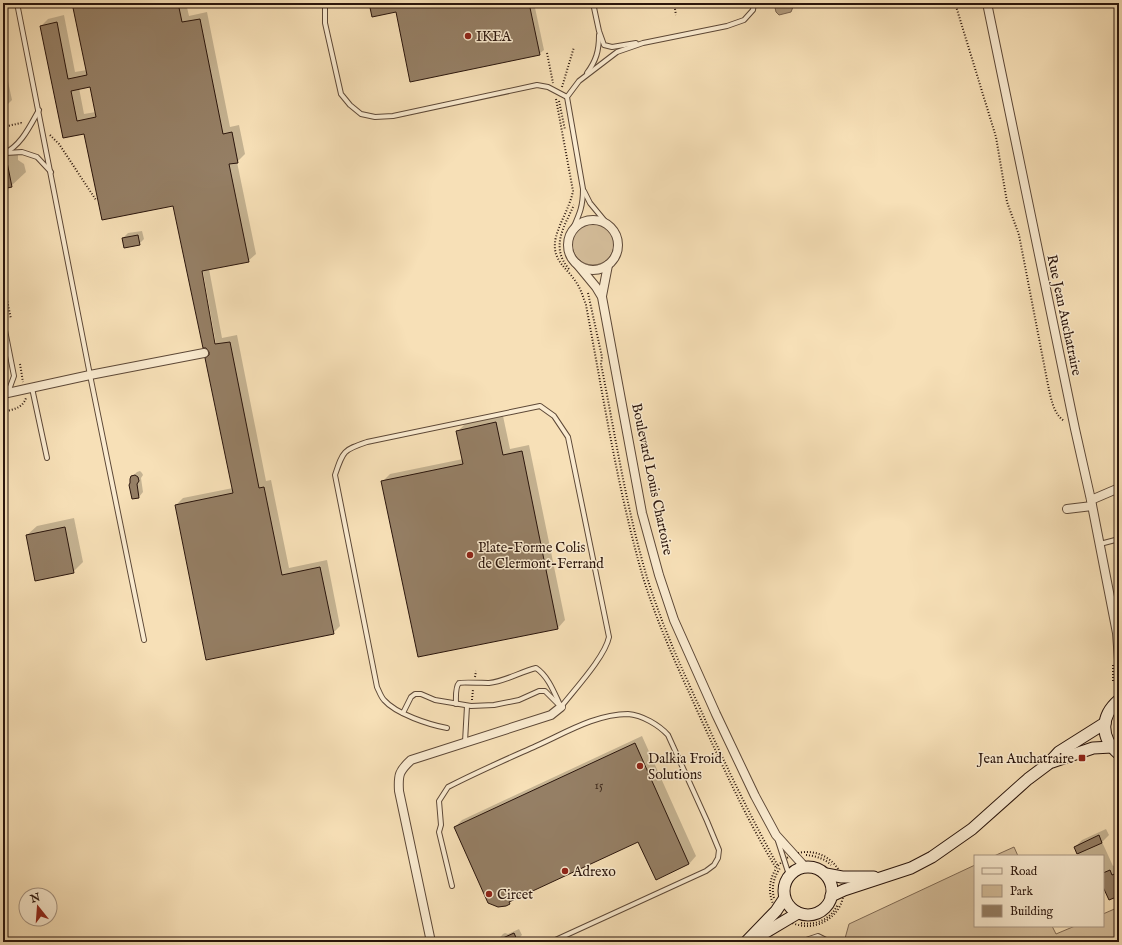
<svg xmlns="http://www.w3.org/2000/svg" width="1122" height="945" viewBox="0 0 1122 945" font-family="'IM FELL English',serif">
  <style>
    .green { fill: #d4bd9a; stroke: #7f6953 }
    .water { fill: #b19b7d; stroke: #7b6550 }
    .shadow { fill: #0003; fill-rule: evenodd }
    .building { fill: #957f65; stroke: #2a150c; fill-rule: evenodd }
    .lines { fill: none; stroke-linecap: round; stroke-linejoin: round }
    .service-casing { stroke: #5d4837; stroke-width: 6 }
    .minor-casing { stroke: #5d4837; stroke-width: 10 }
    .secondary-casing { stroke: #2a150c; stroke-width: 13 }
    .path { stroke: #2a150c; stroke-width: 2; stroke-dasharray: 1 2; stroke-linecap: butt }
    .service { stroke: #faebd0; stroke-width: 4 }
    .minor { stroke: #faebd0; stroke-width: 8 }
    .secondary { stroke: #faebd0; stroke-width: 11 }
    .poi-dot { fill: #8f2418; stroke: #faebd0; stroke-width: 1.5 }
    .labels { text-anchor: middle; stroke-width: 3; stroke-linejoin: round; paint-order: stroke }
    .number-label { font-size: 12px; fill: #453022 }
    .poi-label { font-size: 14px; fill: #2a150c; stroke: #faebd0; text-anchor: start }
    .street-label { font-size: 14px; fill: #2a150c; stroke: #faebd0 }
  </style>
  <rect width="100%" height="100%" fill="#f7e0b7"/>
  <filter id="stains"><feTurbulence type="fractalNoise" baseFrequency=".005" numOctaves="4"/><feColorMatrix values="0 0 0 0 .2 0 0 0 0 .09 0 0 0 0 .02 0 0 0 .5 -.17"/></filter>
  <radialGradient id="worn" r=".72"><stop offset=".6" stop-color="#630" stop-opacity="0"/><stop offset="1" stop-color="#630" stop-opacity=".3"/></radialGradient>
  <g class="green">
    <circle cx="593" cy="244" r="21"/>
    <path d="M1014,847l4,9h-24z"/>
    <path d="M975,865v61h77l4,8 19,-8h28v-12l16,-7v35h-275l5,-18z"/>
  </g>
  <path class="water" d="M774,3h18l1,4 -2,5 -12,3 -3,-3z"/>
  <g class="shadow">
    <path d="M73,3h113l3,13 18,-4 23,115 9,-2 6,29 -8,8 19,92 -8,7 -39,8 13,69 15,-3 29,146 5,-1 18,88 38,-8 13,66 -7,7 -157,-128 7,-7 50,-10 -23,-133 -36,-150 -89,-72 -21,4 -23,-111 7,-7 16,-4 11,57 12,-2zM90,86l6,26 -12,2 -5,-26zM202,266l14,78 -2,-3 -14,-74z"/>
    <path d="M370,3h164l10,47 -5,4z"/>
    <path d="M3,58l9,42 -9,9z"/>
    <path d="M11,153h7v7l6,4 2,8 -15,14 -8,2v-27z"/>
    <path d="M142,231l2,8 -5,5 -16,-6 5,-5z"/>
    <path d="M503,416l7,33 19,-4 36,175 -7,8 -175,-147 7,-7 73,-15 -5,-28 7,-7z"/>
    <path d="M140,471l2,2 1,2 -2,3 2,14 -4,5 -7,-20 5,-5z"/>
    <path d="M74,518l9,44 -10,10 -46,-37 10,-9z"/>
    <path d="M642,736l54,120 -7,8 -50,-23 -127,59 -3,3 -54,-76 7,-7z"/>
    <path d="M1106,829l3,6 -7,7 11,24 4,-2 2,3v28l-16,-10v-29h-24l-4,-9 7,-7z"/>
    <path d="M1119,829v17l-5,-11z"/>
    <path d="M519,929l3,6 -5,5 -5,2h-16l7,-8 2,-1 3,1z"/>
  </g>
  <g class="building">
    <path d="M72,3h106l4,19 18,-3 23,115 9,-2 6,31 -9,1 20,98 -47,9 13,73 15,-2 29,146 5,-1 18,88 38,-8 14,67 -128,26 -31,-155 58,-12 -28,-135 4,-3v-3l-3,-4h-3l-30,-142 -71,14 -18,-86 -21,4 -23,-112 17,-4 11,57 19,-4zM90,87l6,30 -19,4 -6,-30z"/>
    <path d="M369,3h160l11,52 -130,27 -14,-70 -24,5z"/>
    <path d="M3,162h4l5,25 -9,2z"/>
    <path d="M138,235l2,10 -16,3 -2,-10z"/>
    <path d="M496,422l7,33 19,-4 36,178 -140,28 -37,-176 82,-17 -7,-33z"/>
    <path d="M135,475l3,2 1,4 -2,3 2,14 -7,1 -3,-14 1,-2v-4l1,-3z"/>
    <path d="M65,527l9,46 -39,8 -9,-46z"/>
    <path d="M635,743l54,121 -33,16 -18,-38 -129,60 1,2 -4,2 -8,1 -10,-4 -34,-76z"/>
    <path d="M1099,835l3,8 -25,11 -3,-7z"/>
    <path d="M1110,870l2,5 7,-3v24l-10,4 -6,-13v-14z"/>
    <path d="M514,933l4,9h-24z"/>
  </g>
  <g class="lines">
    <g class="service-casing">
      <g id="service">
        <path d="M17,3l73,372 54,265"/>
        <path d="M325,3v20l16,71 9,11 11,9 14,3 18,-1 144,-31 11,2 19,10"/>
        <path d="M593,3l6,28 5,14 8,2 24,-4"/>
        <path d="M587,73c9,-12 12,-22 12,-38"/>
        <path d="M6,153l16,-1 15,5 14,15"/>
        <path d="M3,154c18,-8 27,-28 36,-44"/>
        <path d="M584,191l6,12 19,23"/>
        <path d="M571,233c8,-18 12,-25 12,-44l-16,-92 12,-16 38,-29 26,-9 84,-17 17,-6 9,-10 1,-7"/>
        <path d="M3,320l11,56 -4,11 -5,4"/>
        <path d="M32,388l15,70"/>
        <path d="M1100,544l19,-5"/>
        <path d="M456,704c0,-5 -1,-17 3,-21 2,-1 25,0 30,0 17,-2 31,-11 47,-15 12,8 18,24 24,37"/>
        <path d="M403,713l8,-16 4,-3h6l14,6 36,6 23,-1 25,-5 20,-9h6l16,16"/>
        <path d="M447,728c-17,-3 -51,-14 -63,-28 -3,-3 -5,-9 -7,-13l-42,-212c8,-24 8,-25 32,-33l173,-36 14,10 14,21 41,200c-4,20 -35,53 -48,70"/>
        <path d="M465,742l2,-36"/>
        <path d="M778,841l11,34"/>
        <path d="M452,886l-13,-54 2,-7 -2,-24 9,-14c29,-15 59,-28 88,-41 29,-13 60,-32 92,-32 14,1 31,11 40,21l39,86 12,29 -1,8 -4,7 -8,6 -155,71"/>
        <path d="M800,942l18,-6 12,6"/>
      </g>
    </g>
    <g class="minor-casing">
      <g id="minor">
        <path d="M987,3l88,426 16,71 26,133 2,27"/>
        <circle cx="593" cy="245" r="25"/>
        <path d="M577,264l19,23 6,10 40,216 17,62 15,45 42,94 39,82 21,39 28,31"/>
        <path d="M602,296l6,-31"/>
        <path d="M3,394l87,-19 114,-22"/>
        <path d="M1091,500l28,-12"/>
        <path d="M1067,509l25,-3"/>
        <path d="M431,942l-32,-151c-1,-16 0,-20 12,-31l140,-45 10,-8"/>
      </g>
    </g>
    <g class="secondary-casing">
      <g id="secondary">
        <path d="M1119,700c-19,16 -19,38 0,54"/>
        <path d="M1052,762l41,-14 19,-1"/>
        <circle cx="808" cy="891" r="24"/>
        <path d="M826,874l16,3h32"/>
        <path d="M831,896l13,-6 67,-22 21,-11 40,-28 56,-50 20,-15 11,-12 46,-29"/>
        <path d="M756,938l42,-25"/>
        <path d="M746,942l30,-31 8,-12"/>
      </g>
    </g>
    <g class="path">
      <path d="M674,3l2,12"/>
      <path d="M955,3l41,134 11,65 12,33 29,150c3,13 5,28 16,36"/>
      <path d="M547,53l6,30"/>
      <path d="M562,87l12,-40"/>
      <path d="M556,99l17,92c-3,17 -17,37 -18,52 -2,18 13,26 21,39 5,7 7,15 10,23 17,90 31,181 56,269 15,50 37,96 58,143 24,52 47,103 76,151"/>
      <path d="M559,101l6,29"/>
      <path d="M3,127l18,-4 2,1"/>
      <path d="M50,135l9,9 37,56"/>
      <path d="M569,269c-19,-22 -5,-42 5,-64"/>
      <path d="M3,281l8,38"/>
      <path d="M588,293l14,64 -1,7c14,70 25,142 45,210 14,46 33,89 53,132 24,54 50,108 79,160"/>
      <path d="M20,364l3,18"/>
      <path d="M3,412c10,-3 19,-3 23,-14"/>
      <path d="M1113,665v17h6"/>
      <path d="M475,677l1,-6"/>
      <path d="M472,700l1,-11"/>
      <circle cx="807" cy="889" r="37"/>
      <path d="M806,855c9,1 18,3 25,10"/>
      <path d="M774,898c-3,-11 0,-21 6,-30"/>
      <path d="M801,923c16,3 31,-5 37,-19"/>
    </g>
    <use href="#service" class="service"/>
    <use href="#minor" class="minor"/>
    <use href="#secondary" class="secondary"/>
  </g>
  <g class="poi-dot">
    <circle cx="468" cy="36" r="4"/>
    <circle cx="470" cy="555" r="4"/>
    <rect x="1078" y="754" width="8" height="8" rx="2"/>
    <circle cx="640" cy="766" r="4"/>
    <circle cx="565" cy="871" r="4"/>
    <circle cx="489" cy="894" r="4"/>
  </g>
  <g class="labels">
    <g class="number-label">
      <text x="599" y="789">15</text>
    </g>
    <g class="poi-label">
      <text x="476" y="41">IKEA</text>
      <text x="478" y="552">Plate-Forme Colis<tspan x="478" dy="16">de Clermont-Ferrand</tspan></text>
      <text x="648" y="763">Dalkia Froid<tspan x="648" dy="16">Solutions</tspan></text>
      <text x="1074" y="763" text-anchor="end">Jean Auchatraire</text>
      <text x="573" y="876">Adrexo</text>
      <text x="497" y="899">Circet</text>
    </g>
    <g class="street-label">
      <text transform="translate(1065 315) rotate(78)" y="5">Rue Jean Auchatraire</text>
      <text transform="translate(653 479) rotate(78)" y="5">Boulevard Louis Chartoire</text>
    </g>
  </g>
  <rect width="1122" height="945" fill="none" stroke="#f7e0b7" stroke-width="16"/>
  <rect x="4" y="4" width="1114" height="937" fill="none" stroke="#2a150c" stroke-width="2"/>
  <rect x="8" y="8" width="1106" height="929" fill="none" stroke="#2a150c"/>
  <rect x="974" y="855" width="130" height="72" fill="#faebd0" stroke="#a79582"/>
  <rect x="982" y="868" width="20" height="6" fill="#faebd0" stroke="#a79582"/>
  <text x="1010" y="875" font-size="12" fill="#2a150c">Road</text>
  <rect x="982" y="885" width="20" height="12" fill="#d4bd9a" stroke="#a79582"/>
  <text x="1010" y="895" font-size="12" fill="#2a150c">Park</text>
  <rect x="982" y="905" width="20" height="12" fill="#957f65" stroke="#a79582"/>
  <text x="1010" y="915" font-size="12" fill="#2a150c">Building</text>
  <g transform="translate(38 907) rotate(343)"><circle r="19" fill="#faebd0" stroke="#a79582"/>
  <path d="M0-3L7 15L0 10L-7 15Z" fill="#8f2418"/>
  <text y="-6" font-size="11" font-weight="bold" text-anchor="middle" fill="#2a150c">N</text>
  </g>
  <rect width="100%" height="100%" filter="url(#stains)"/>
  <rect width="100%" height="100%" fill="url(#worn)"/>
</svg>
